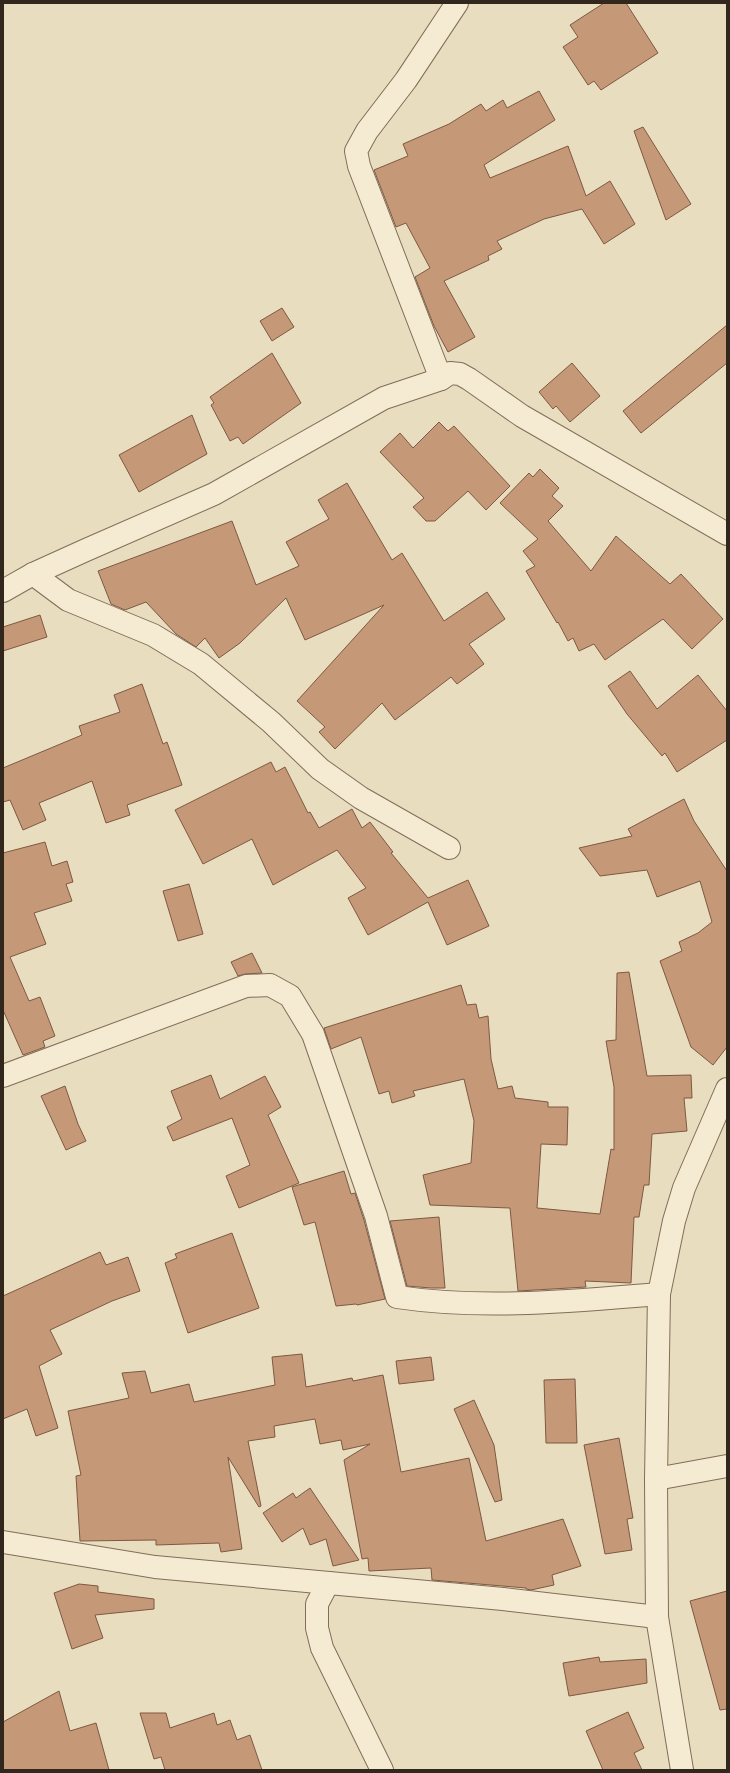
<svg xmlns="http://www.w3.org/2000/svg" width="730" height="1773" viewBox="0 0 730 1773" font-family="Spectral,serif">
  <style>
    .building { fill: #c59878; stroke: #7e5941 }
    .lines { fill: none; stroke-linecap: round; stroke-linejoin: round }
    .street-casing { stroke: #816e59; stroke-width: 24 }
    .street { stroke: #f5ead2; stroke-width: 22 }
  </style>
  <rect width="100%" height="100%" fill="#e9ddbf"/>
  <g class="building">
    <path d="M604,3h22l32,50 -57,37 -7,-9 -6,4 -25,-38 15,-10 -8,-12z"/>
    <path d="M539,91l16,29 -71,45 6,13 78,-32 18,50 24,-15 25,43 -31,20 -22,-35 -38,10 -47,22 5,8 -14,7 1,4 -45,21 31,56 -27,15 -14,-26 -19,-49 15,-9 -24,-45 -10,4 -22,-57 34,-14 -5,-12 46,-20 32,-20 5,7 17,-11 4,8z"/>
    <path d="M643,127l48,77 -25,16 -32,-89z"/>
    <path d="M282,308l12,19 -22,14 -12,-20z"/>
    <path d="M727,325v38l-86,70 -18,-22z"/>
    <path d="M272,353l29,50 -58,41 -5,-7 -8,4 -19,-36 3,-2 -4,-6z"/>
    <path d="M572,363l28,33 -30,26 -14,-16 -3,3 -14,-17z"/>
    <path d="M192,415l15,39 -68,38 -20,-37z"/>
    <path d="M439,422l9,9 6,-5 56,60 -24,24 -18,-19 -33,30h-9l-13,-14 11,-9 -44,-46 20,-19 13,15z"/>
    <path d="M540,469l19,19 -7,8 11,10 -15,15 43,50 25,-35 54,48 11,-10 42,45 -31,30 -29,-30 -58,41 -11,-16 -15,7 -6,-13 -5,3 -10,-19 -1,1 -31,-52 9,-5 -12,-15 15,-12 -38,-36 29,-30 4,4z"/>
    <path d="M347,483l45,77 10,-7 42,68 43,-29 18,27 -36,25 15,20 -27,20 -6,-7 -56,43 -13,-17 -47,46 -16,-17 6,-5 -28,-26 87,-96 -79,35 -19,-42 -46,45 -21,15 -14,-20 -9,9 -20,-13 -30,-32 -21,8 -14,-6 -13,-33 134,-50 24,64 43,-19 -13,-24 43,-23 -11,-19z"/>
    <path d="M40,615l7,22 -44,14v-24z"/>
    <path d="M630,671l27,38 41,-34 29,36v29l-50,32 -12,-19 -3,3 -35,-42 -19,-28z"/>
    <path d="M142,684l21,60 4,-2 15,43 -55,20 3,10 -24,8 -14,-42 -53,22 7,17 -23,10 -13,-30 -7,2v-34l79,-33 -3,-9 41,-14 -6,-17z"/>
    <path d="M271,762l5,10 9,-5 23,46 2,-1 9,16 33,-19 10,19 8,-6 23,30 -2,1 37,45 40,-18 21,46 -42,19 -19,-43 -60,33 -20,-37 18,-10 -29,-38 -64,35 -21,-46 -49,25 -28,-54z"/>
    <path d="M684,799l10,22 33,50v176l-14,18 -22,-18 -31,-86 22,-10 -3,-9 19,-9 14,-11 -12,-41 -43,16 -10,-27 -47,6 -21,-28 53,-12 -4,-7z"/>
    <path d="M45,842l7,24 15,-5 6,21 -7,2 6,17 -38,12 12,31 -36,13 19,44 11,-4 15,39 -12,5 2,6 -22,8 -20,-45v-157z"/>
    <path d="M189,884l14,50 -25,7 -15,-50z"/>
    <path d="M252,953l10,20 -17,1 -7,2 -7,-14z"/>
    <path d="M629,972l18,104 44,-1 1,23h-8l3,33 -35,3 -3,51h-5l-5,32h-5l-3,66 -46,-2 1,6 -68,4 -8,-83 -80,-3 -7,-30 48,-12 3,-42 -10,-42 -51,12 2,5 -23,7 -3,-12 -10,3 -18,-57 -30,12 -7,-21 137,-43 6,20 9,-1 3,14 9,-2 3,43 7,30 14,-3 3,12 33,4v5h20l-1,38 -26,-1 -4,64 63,6 11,-65 3,1v-63l-8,-46 10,-1 1,-67z"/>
    <path d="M211,1075l9,24 45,-23 16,31 -13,8 31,68 -60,25 -13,-32 24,-11 -18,-47 -59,23 -6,-14 15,-8 -11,-28z"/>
    <path d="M65,1086l13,38 8,17 -20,9 -25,-54z"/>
    <path d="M344,1171l7,23 4,-1 9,27 21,79 -28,6 -1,-1 -20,2 -21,-84 -11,3 -12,-38z"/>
    <path d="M439,1217l6,71h-14l-24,-2 -17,-65z"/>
    <path d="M232,1233l27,75 -71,25 -23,-70 12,-5 -2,-4z"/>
    <path d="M100,1252l6,13 22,-8 12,34 -28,10 -62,29 12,24 -23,12 19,62 -22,8 -9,-27 -24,10v-123z"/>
    <path d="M302,1354l4,33 46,-9 1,3 30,-6 18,97 68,-14 17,83 77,-22 18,47 -29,9 2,10 -23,5 -5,-1v-1l-94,-8 -1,-12 -62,3 -1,-13 -6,1 -18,-99 26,-16 -27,6 -2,-10 -21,4 -5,-25 -41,7 1,11 -27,4 13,65 -2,1 -31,-50 14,92 -21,3 -2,-9 -63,2v-5l-76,1 -4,-65 5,-1 -13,-64 61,-13 -7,-25 23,-2 6,22 38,-9 5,18 81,-17 -3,-28z"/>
    <path d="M431,1357l3,23 -35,4 -3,-23z"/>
    <path d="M575,1379l2,64h-31l-2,-63z"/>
    <path d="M474,1400l20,45 8,55 -7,2 -41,-93z"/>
    <path d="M619,1438l14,80 -6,1 5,31 -27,4 -21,-109z"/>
    <path d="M310,1488l10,15 39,57 -26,6 -7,-27 -16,6 -7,-17 -21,14 -19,-29 30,-20 3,5z"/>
    <path d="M79,1584l19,2v6l56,7v10l-59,6 8,23 -31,11 -18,-56z"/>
    <path d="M727,1591v118l-7,1 -30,-109z"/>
    <path d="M599,1657l1,5 46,-3 1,24 -78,13 -6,-33z"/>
    <path d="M59,1691l11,40 26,-8 13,47h-106v-48z"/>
    <path d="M628,1712l16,36 -10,5 8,17h-39l-17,-39z"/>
    <path d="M140,1713h26l4,15 44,-15 3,12 13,-5 7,20 13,-5 12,35h-97l-4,-13 -7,2z"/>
  </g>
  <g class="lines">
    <g class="street-casing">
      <g id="street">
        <path d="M441,379l-82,-213 -3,-15 11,-20 39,-51 51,-77"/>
        <path d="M33,574l35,26 85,35 48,29 70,58 49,47 41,29 88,50"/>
        <path d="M3,591l30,-17 53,-24 128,-56 170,-96 57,-19 9,-6 10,1 9,5 53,37 205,118"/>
        <path d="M3,1076l243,-90 24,-1 20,11 23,38 63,182 21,81c87,13 175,4 262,-3"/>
        <path d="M656,1479l71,-13"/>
        <path d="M3,1542l152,25 348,32 154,18"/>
        <path d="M328,1583l-11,21v24l5,20 60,122"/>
        <path d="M682,1770l-25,-153 -1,-138 3,-185 15,-73 10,-33 43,-99"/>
      </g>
    </g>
    <use href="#street" class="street"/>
  </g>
  <rect width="730" height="1773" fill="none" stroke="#31271c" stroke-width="8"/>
</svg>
